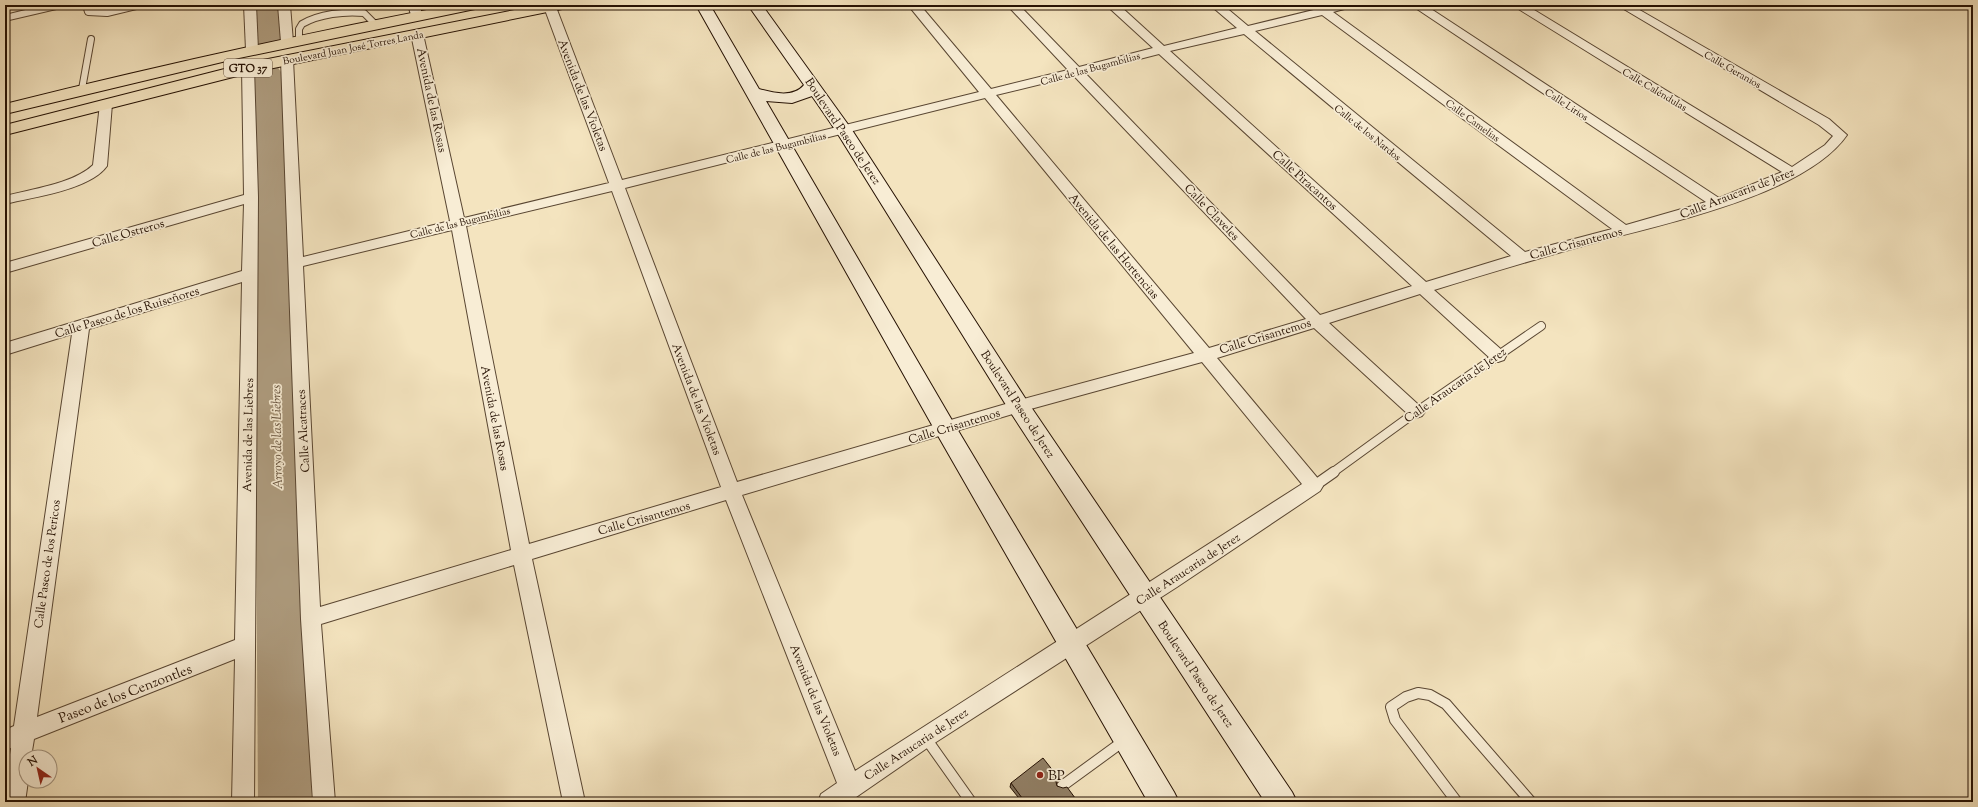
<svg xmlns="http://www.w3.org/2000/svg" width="1978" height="807" viewBox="0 0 1978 807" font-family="'Sorts Mill Goudy',serif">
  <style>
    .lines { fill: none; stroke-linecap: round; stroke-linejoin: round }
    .river { fill: #ae9c7f; fill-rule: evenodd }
    .service-far2-casing { stroke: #594632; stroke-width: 8 }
    .service-far1-casing { stroke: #594632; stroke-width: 10 }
    .service-casing { stroke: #594632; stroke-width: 12 }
    .minor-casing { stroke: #594632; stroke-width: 2 }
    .secondary-casing { stroke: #251103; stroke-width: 2 }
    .primary-casing { stroke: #251103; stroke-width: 2 }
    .service-far2 { stroke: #f8edd5; stroke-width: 6 }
    .service-far1 { stroke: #f8edd5; stroke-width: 8 }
    .service { stroke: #f8edd5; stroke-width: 10 }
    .minor { fill: #f8edd5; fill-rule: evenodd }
    .secondary { fill: #f8edd5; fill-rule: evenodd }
    .primary { fill: #f4e4bf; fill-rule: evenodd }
    .wall { fill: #7d6d57; stroke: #251103 }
    .building { fill: #917f65; stroke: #251103 }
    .poi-dot { fill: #8f2418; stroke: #f8edd5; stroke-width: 1.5 }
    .labels { text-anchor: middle; stroke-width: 3.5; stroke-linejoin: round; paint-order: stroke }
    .far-street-label { font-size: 10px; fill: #251103; stroke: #f8edd5 }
    .shield { fill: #f8edd5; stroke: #645342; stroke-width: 1 }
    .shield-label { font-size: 11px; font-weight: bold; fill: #251103 }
    .street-label { font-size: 12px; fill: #251103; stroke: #f8edd5 }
    .water-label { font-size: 13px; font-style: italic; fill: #63503b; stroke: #f8edd5 }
    .near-street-label { font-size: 14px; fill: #251103; stroke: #f8edd5 }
    .near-poi-label { font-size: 14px; fill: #251103; stroke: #f8edd5; text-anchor: start }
  </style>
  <rect width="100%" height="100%" fill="#f4e4bf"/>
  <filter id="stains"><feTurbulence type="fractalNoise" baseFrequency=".005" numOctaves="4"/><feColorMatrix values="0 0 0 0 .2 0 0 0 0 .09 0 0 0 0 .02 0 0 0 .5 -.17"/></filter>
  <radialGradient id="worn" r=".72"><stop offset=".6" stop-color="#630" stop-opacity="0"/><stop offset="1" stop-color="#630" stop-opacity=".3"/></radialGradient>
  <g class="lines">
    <g class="river">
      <path d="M253,5h26l2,34 -4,6 -10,2 -10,-2 -4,-6z"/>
      <path d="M267,63l10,3 4,6 31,730h-54l-5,-730 4,-6z"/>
    </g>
    <g class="service-far2-casing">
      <g id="service-far2">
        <path d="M86,5l2,7 19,1 33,-8"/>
        <path d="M299,39v-10l3,-5c17,-10 43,-13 62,-11l11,11"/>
        <path d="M82,89l9,-50"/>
      </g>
    </g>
    <g class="service-far1-casing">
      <path id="service-far1" d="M1332,473l84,-61 125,-86"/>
    </g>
    <g class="service-casing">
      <g id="service">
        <path d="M1314,486l20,-14"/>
        <path d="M925,737l46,65"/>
        <path d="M1062,786l63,-46"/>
        <path d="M1457,802l-62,-82 -4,-13 15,-10 12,-4 12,2 16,9 85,98"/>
      </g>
    </g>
    <g class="minor-casing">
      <g id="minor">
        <path d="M46,5h21l-2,2 -60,14v-6z"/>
        <path d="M244,5h12l2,45 -6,4 -6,-4z"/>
        <path d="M278,5h12l3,37 -2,3 -4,1 -6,-4z"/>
        <path d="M408,5h12l2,11 -2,2h-8z"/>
        <path d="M546,5h8l2,2 66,173 357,-88 -71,-87h12l71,84 77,-19 -61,-65h12l60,62 74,-19 -47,-43h13l45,41 73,-18 -27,-23h13l25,21 86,-21h20l-2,2 -19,5 293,213 80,-23 -295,-197h14l294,193 63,-26 -270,-167h14l266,162 33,-22 8,-9 -14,-11 -202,-120h14l198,114 18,16c-42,60 -181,88 -250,107 -54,15 -108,31 -163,48l70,62 2,4 -2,4 -6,2 -6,-2 -72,-66 -91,29 93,85 3,4 -3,4 -6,2 -6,-2 -96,-88 -97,30 103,123 3,5 -3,5 -143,96 -244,157 -84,58h-31l3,-8 16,-11 -111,-283 -194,59 53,243h-22l-49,-237 -193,59 14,178h-22l-12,-183 -20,-559 6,-4 6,4 10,197 147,-36 -39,-187 6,-4 6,4 41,184 145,-35 -65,-176zM1322,15l290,214 -87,23 -270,-221zM1244,34l267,222 -85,26 -256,-231zM1159,54l253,232 -92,29 -235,-242zM1074,76l232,243 -97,29 -213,-253zM985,98l209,255 -178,48 -279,81 -112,-294zM612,191l109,296 -192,57 -63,-318zM452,230l59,320 -191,57 -17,-341zM1202,362l100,122 -447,287 -113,-276 274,-82z"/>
        <path d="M248,64l6,4 4,129 -4,605h-22l3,-143 -201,80 -3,18h-5v24h2l-3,21h-20v-16l6,-38 -6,2v-20l9,-4 58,-392 -67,21v-12l237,-72 2,-67 -239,69v-10l239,-68 -2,-127zM242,282l-7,358 -198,77 52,-388z"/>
        <path d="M106,100l6,4 -5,62c-17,24 -74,31 -102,38v-8c26,-7 68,-12 88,-31l7,-61z"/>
      </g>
    </g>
    <g class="secondary-casing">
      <path id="secondary" d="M696,5h14l49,84c15,4 34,9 45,-4l-56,-80h14l90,125 175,271 265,391 5,10h-32l-254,-389 -175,-282 -24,-35 -20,7 -26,-2 187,321 221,370 5,10h-31l-211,-368z"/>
    </g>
    <g class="primary-casing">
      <g id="primary">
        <path d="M452,5h30l-2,3 -5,1 -236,49 -234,56v-10c148,-37 297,-70 447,-99z"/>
        <path d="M540,5h29l-2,3 -5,1 -313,64 -244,62v-10l243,-62z"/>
      </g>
    </g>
    <use href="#service-far2" class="service-far2"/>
    <use href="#service-far1" class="service-far1"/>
    <use href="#service" class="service"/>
    <use href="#minor" class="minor"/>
    <use href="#secondary" class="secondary"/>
    <use href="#primary" class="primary"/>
  </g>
  <path class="wall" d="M1058,781l-2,3 1,2 21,16h-56l-12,-15 1,-4z"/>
  <path class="building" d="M1043,758l15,19 -2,5 1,4 6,2 4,-1 11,15h-53l-14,-19z"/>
  <circle class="poi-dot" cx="1040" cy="775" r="4"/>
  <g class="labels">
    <g class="far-street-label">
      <text transform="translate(353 47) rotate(-11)" y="4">Boulevard Juan José Torres Landa</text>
      <text transform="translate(1090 68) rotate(-15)" y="4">Calle de las Bugambilias</text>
      <text transform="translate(1733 69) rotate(30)" y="4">Calle Geranios</text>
      <text transform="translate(1655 89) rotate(31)" y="4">Calle Caléndulas</text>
      <text transform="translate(1567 104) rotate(33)" y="4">Calle Lirios</text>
      <text transform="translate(1473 120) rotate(36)" y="4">Calle Camelias</text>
      <text transform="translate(1368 132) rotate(39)" y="4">Calle de los Nardos</text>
      <text transform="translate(776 147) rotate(-14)" y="4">Calle de las Bugambilias</text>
      <text transform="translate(460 222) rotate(-14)" y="4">Calle de las Bugambilias</text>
    </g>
    <rect class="shield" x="224" y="59" width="48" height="18" rx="3"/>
    <g class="shield-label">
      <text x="248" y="72">GTO 37</text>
    </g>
    <g class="street-label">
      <text transform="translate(583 95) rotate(69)" y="4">Avenida de las Violetas</text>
      <text transform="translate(432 100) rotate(78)" y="4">Avenida de las Rosas</text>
      <text transform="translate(843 131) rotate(56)" y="4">Boulevard Paseo de Jerez</text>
      <text transform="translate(1305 180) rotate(42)" y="4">Calle Piracantos</text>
      <text transform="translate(1737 193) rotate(-21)" y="4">Calle Araucaria de Jerez</text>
      <text transform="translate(1212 212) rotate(46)" y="4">Calle Claveles</text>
      <text transform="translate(128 233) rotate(-16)" y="4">Calle Ostreros</text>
      <text transform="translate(1576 243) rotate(-15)" y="4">Calle Crisantemos</text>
      <text transform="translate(1114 246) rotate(50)" y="4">Avenida de las Hortencias</text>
      <text transform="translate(127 312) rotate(-17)" y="4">Calle Paseo de los Ruiseñores</text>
      <text transform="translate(1265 336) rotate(-17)" y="4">Calle Crisantemos</text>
      <text transform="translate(1455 385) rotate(-35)" y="4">Calle Araucaria de Jerez</text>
      <text transform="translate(697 399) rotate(69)" y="4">Avenida de las Violetas</text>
      <text transform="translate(1018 404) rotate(57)" y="4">Boulevard Paseo de Jerez</text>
      <text transform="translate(495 418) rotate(79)" y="4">Avenida de las Rosas</text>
      <text transform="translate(954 426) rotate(-17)" y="4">Calle Crisantemos</text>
      <text transform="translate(303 431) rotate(-93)" y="4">Calle Alcatraces</text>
      <text transform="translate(248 435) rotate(-89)" y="4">Avenida de las Liebres</text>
      <text transform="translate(644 518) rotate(-16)" y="4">Calle Crisantemos</text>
      <text transform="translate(47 564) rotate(-82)" y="4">Calle Paseo de los Pericos</text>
      <text transform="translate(1188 569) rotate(-33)" y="4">Calle Araucaria de Jerez</text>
      <text transform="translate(1196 674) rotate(56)" y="4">Boulevard Paseo de Jerez</text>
      <text transform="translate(816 700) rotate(68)" y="4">Avenida de las Violetas</text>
      <text transform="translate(916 744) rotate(-33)" y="4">Calle Araucaria de Jerez</text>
    </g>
    <g class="water-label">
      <text transform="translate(276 437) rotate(-91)" y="5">Arroyo de las Liebres</text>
    </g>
    <g class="near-street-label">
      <text transform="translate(125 693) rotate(-21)" y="5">Paseo de los Cenzontles</text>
    </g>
    <g class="near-poi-label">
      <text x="1048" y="780">BP</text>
    </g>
  </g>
  <rect width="1978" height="807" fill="none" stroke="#f4e4bf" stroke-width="20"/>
  <rect x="6" y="6" width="1966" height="795" fill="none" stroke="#251103" stroke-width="2"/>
  <rect x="10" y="10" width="1958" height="787" fill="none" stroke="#251103"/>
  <g transform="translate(38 769) rotate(326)"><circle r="19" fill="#f8edd5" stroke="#a49581"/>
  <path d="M0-3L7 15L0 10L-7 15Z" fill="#8f2418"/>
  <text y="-6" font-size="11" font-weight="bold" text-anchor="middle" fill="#251103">N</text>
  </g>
  <rect width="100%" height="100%" filter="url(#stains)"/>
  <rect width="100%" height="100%" fill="url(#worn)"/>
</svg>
